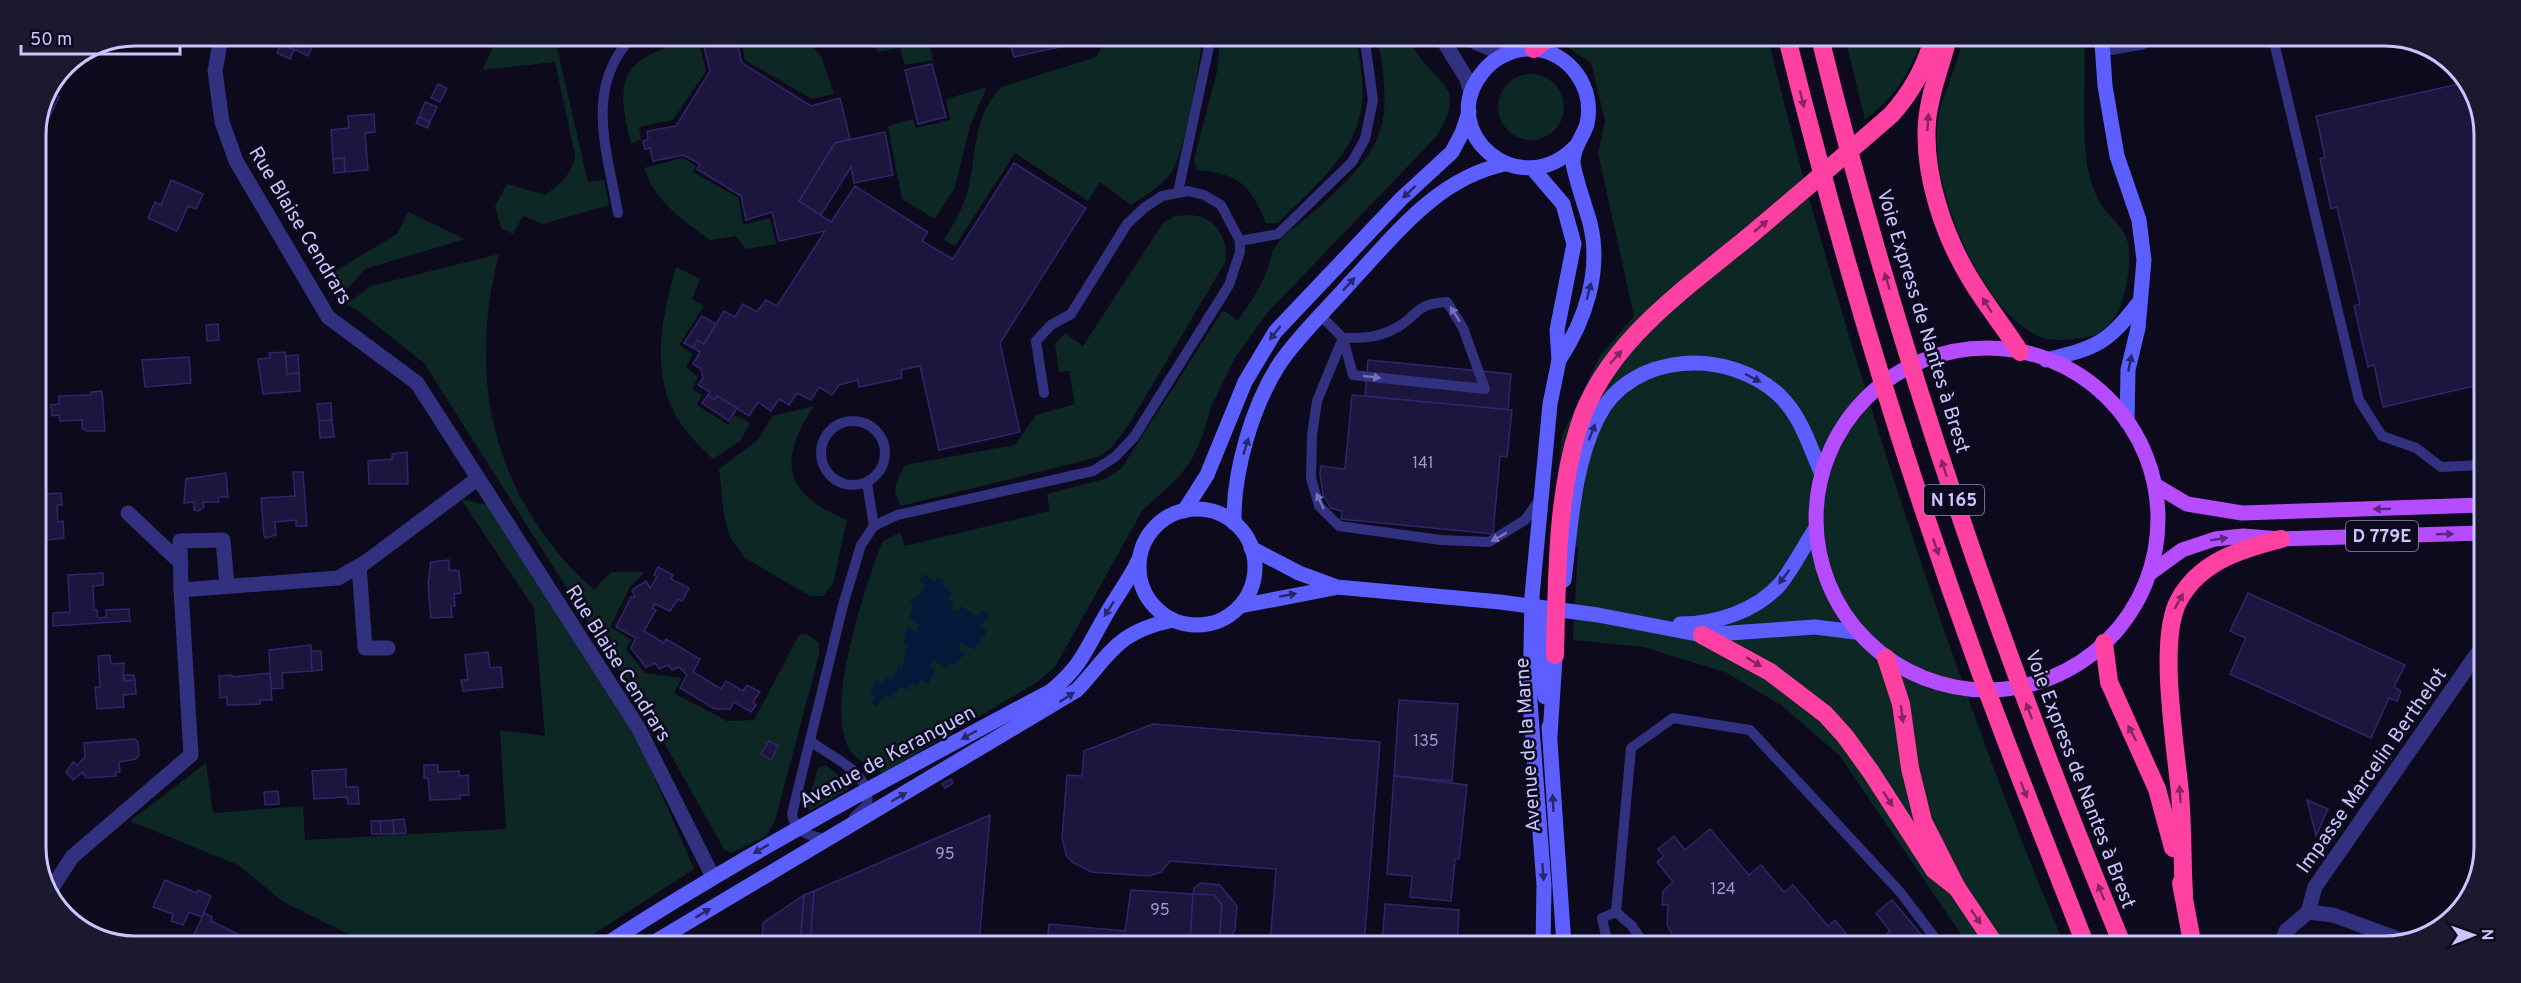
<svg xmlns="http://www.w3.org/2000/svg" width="2521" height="983" viewBox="0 0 2521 983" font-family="Overpass,sans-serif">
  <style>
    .green { fill: #0d2725 }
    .water { fill: #051a3a }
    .building { fill: #1c153e; stroke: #31256c; stroke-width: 1.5 }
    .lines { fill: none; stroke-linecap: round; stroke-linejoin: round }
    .lane { stroke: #32317f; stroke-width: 10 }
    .street { stroke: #32317f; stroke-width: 15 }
    .secondary { stroke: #5c5eff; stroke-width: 15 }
    .primary { stroke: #b64cff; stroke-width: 15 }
    .highway { stroke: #ff40a3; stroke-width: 18 }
    .oneway { fill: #862560 }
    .oneway2 { fill: #28276b }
    .oneway3 { fill: #7674b9 }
    .oneway4 { fill: #582882 }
    .labels { text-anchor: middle; stroke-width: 5; stroke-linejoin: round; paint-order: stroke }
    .number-label { font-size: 16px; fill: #9e99cf }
    .shield { fill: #0c0a1c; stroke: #918dbb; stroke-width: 1.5 }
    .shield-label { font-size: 18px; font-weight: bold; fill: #cac5ff }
    .street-label { font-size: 20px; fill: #cac5ff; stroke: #0c0a1c }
    .rim { fill: none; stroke: #cac5ff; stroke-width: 3 }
  </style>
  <rect width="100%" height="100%" fill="#0c0a1c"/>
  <g class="green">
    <path d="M1202,42c-3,25 -18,114 -31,131 -11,14 -26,23 -40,32l-31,-23 -12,19 -73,-48 -60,93 -11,-6c7,-12 15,-25 20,-38 16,-42 3,-77 37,-115l95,-30 9,-14z"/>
    <path d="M1220,42h137c3,20 7,41 5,61 -4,50 -51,86 -84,120h-12c-16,-39 -27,-49 -69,-53l-3,-11 23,-87z"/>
    <path d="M1378,42h33c21,45 60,38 25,95l-168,175 -32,44 -25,51 -8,28 -11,24 -13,18 -37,34 -87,156 -19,16 -153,90c-9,-6 -25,-12 -31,-20 -31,-39 14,-167 30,-211l18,-10 5,14 145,-35 -3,-17 57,-15 17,-10 102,-159 15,10c11,-15 21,-30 28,-47 4,-8 4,-20 9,-26 9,-14 28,-26 41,-37 65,-59 79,-80 62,-168z"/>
    <path d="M1560,42h209c30,127 67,253 106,378 56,178 117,355 190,526h-96l-129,-190 -59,-51 -56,-33 -82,-25 -70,-7 5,-92 -25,-23 9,-90 38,-79 34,-40 -36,-163 7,-32 -14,-58z"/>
    <path d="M1846,42h75c-15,38 -25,52 -56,78z"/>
    <path d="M1962,42h122c3,43 -6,110 10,148 15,39 42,30 34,84 -3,27 -14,61 -46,64 -14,2 -31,4 -44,-2 -57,-28 -97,-130 -101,-190 -3,-41 17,-66 25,-104z"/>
    <path d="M495,43h61l32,139 16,-2 5,25 -66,19 -20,-8 -10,18 -12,-6 -6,-22 12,-22 38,11c14,-10 28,-21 30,-40l-20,-93 -73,8z"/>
    <path d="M683,43h16l7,28 -33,49 -34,7 2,13 -10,3c-16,-61 -11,-84 52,-100z"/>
    <path d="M742,43h67l12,13 13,38 -22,5 -67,-39z"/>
    <path d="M873,43h56l4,17 -28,5 -5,-17 -22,4z"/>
    <circle cx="1531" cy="107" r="33"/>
    <path d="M987,87l-17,39 -15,61 -20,32 -33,-20 -14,-73 25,-7 3,9 34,-8 -4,-21z"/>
    <path d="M683,158l13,8 -3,6 46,26 4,27 27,-7 6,26 -30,5 -10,-13 -26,4c-27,-20 -55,-38 -66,-72z"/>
    <path d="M408,212l57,27 -100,30 -24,27 -9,-4 -8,-14 73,-44z"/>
    <path d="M1190,215c26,2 37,21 36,46l-98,165 -17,22 -13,9 -197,49c-11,-18 -4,-24 4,-41l110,-20 21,-30 39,-11 -6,-33 -10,1 -4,-28 10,-11 18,13 80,-123 12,-7z"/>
    <path d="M499,254c-28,109 -13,212 60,300 10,13 23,24 35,36l17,-18h34l-15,15 -20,40 22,13 -6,9 19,24 37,5 -8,15 53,28 27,-1 45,-85 8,-1 12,9v12l-44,166 -9,15 -35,17 -7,-4 -66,-117 -234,-369 -68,-54 -11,-4 26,-19z"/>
    <path d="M676,267l24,12 -8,20 12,7 -25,39 14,9 -7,13 12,10 -6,12 10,6 -5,10 31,20 7,-10 15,8 -10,18 -27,18c-10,-10 -21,-20 -29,-31 -36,-49 -23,-108 -8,-161z"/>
    <path d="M814,406c-37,56 -30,88 33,114l-14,64 -10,12h-13l-65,-38 -15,-21 -6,-21 -5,-47 39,-29 14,-24z"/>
    <path d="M461,499l26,6 152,237 55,127 -114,74 -216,-1 -82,-41 -44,-36 -108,-44 76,-58 7,50 90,-7 2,34 201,-11 -6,-99 45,6 -11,-128z"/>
    <path d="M826,765l22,19v5l-38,22 -3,-5 11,-38z"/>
  </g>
  <path class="water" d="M923,574l12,7 3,-4 7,4 -3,5 10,6 -4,7 7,4 -4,6 6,3 4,-6 17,11 4,-7 8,5 -10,11 7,5 -12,19 -14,-7 -3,6 6,4 -8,13 -6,-4 -4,6 -13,-7 -4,6 7,4 -8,13 -7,-4 -4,7 -6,-4 -4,7 -7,-4 -8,12 -7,-4 -8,13 -6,-4 4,-6 -6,-4 8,-13 6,3 4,-6 4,2 8,-13 3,2 4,-15 -2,-2 3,-6 -4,-2 4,-7 -3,-2 4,-7 7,4 4,-6 -10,-6 4,-14 -3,-2 3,-6 4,1 8,-13 -6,-5z"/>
  <g class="building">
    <path d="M281,43h33l-6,13z"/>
    <path d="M703,43h34l5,20 69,43 29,-8 10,41 -15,4 -36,58 32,21 24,-36 73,46 -6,9 31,18 61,-96 72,45 -86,135 20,89 -81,18 -19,-84 -19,4 1,8 -43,9 -1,-7 -19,5 -7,10 -13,-8 -8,13 -14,-7 -8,12 -10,-6 -8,12 -13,-9 -9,14 -32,-20 -2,4 -7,-5 2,-3 -12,-7 5,-7 -2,-9 -8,-5 7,-12 -7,-4 4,-8 7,4 20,-33 11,6 8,-13 14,8 9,-12 11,6 48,-75 -46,10 -7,-29 -26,8 -5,-24 -44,-27 3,-5 -17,-9 -30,6 -3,-13 -5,1 -2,-8 5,-2 -1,-8 29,-5 34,-55z"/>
    <path d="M1010,43h69l-65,14z"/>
    <path d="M281,44l13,6 -4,9 -13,-6z"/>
    <path d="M932,64l14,53 -28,7 -13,-54z"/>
    <path d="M2467,82l18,47 -2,255 -100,23 -9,-42 -6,2 -14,-61 6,-2 -23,-97 -6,2 -11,-50 5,-2 -9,-41z"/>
    <path d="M438,84l9,4 -7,14 -9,-4z"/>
    <path d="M52,94l7,3 -20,42 -3,-1v-9z"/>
    <path d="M425,102l12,5 -7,15 -11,-5z"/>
    <path d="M374,114l1,18 -10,1 3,37 -23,2 -1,-14 -11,1 -2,-29 18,-2 -1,-12z"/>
    <path d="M419,117l11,5 -2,6 -12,-5z"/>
    <path d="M885,132l8,43 -39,8 -3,-16 -30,48 -22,-14 36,-58z"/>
    <path d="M344,158l1,14 -11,1 -1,-14z"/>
    <path d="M171,180l32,14 -7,15 -8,-3 -11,25 -29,-13 7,-16 6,3z"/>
    <path d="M702,316l14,8 -12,20 -7,-4 -4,8 -9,-5z"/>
    <path d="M218,324l1,16 -12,1 -1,-16z"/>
    <path d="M285,352l2,22 12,-1 1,18 -37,3 -5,-35 12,-1 -1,-5z"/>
    <path d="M298,355l1,18 -12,1 -1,-18z"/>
    <path d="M189,357l2,26 -46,4 -3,-27z"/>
    <path d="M1368,360l143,14 -3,36 -143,-14z"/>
    <path d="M102,391l3,40h-18l-5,-3v-8l-22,1 -1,-6 -7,1 -1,-11 8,-1v-8l32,-1v-3z"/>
    <path d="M708,395l7,5 2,-4 20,12 -8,13 -27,-18z"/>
    <path d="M1352,395l160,15 -5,47 -7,-1 -7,78 -152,-15 1,-8 -11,-3 -8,-13 -3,-21 1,-8 24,3z"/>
    <path d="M331,403l1,17 -13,1 -2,-17z"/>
    <path d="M332,420l2,17 -14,1 -1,-17z"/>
    <path d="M407,452l1,32h-39l-1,-23 24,-2v-5z"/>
    <path d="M293,472h10l4,54h-11v-6l-21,2 1,13 -10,3 -2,-2 -3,-38 34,-2z"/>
    <path d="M226,473l2,24h-10l1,5h-16l1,5 -6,4 -4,-1v-8l-10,1 2,-24z"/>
    <path d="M61,493l1,12h-5l1,17 5,-1 1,17 -17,2 -1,-13 -10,1v-30h9l-1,-4z"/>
    <path d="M449,560v10l10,1 2,22 -7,1 1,12h-4l1,11 -21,1 -3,-34 3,-22z"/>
    <path d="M658,567l15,8 -2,4 18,9 -7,13 -4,-2 -8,12 -15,-7 -3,4 4,2 -12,21 20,12 2,-4 34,20 -7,13 28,17 5,-8 17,10 4,-6 13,7 -7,10 3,3 -5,7 -17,-10 -4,7h-15l-35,-21 7,-13 -8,-8 -7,3 -4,-5 -9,4 -4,-6 -9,4 -15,-19 5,-10 -20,-11 15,-30h4l-3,-7 14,-9 4,7 7,-11 -3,-2z"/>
    <path d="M103,573v12l-10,1 1,24h3l1,8 8,-1v-7l23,-1 1,12 -77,5v-13l17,-1 -2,-37z"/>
    <path d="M2248,593l157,72 -11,22 7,4 -4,10 -8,-3 -18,40 -141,-64 16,-36 -16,-7z"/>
    <path d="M311,645l1,26 -30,2 1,15 -12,1 -2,-39z"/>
    <path d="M311,651h10l1,19 -10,1z"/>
    <path d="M488,652l2,16 11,-1 2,20 -40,4 -2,-11h7l-3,-25z"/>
    <path d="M110,655l1,9 13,-1 -1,17h12l1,14 -13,1 1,12 -27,2 -2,-22h5l-2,-31z"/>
    <path d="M270,673l2,27h-12v4l-25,1h-8v-8l-7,1 -1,-22 13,-1v2z"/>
    <path d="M123,675h11l1,5 -10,1z"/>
    <path d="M1399,700l59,4 -6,77 -58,-5z"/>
    <path d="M1153,724l227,18 -16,203 -94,-1 6,-75 -106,-8 -9,11 -12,4 -58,-4 -19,-10 -6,-7 -4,-17 5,-63 15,1 2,-25z"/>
    <path d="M135,739l3,3 1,13 -3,4 -17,3 1,10h-4v4l-30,2 -3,-6 -10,8 -7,-8 7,-10 4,3 8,-8 -1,-14z"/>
    <path d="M769,741l9,5 -7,14 -10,-6z"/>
    <path d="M424,765h14v7l21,-1v5l9,-1 1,20h-9v4l-30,1 -2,-22h-4z"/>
    <path d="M346,769v18h12l1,17h-11l-1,-7 -33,2 -2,-28z"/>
    <path d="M1394,776l73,9 -8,74h-4l-4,42 -41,-4 2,-21 -25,-2z"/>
    <path d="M951,779l2,4 -8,5 -3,-4z"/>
    <path d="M278,791l1,13 -14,1 -1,-13z"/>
    <path d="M2307,800l21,9 -12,27z"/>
    <path d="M990,815l-11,129 -169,-1 4,-52z"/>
    <path d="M404,819l2,14 -12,1 -1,-14z"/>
    <path d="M393,820l1,14h-13l-1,-13z"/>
    <path d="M371,821h9l1,13h-9z"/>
    <path d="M1710,829l39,46 12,-10 23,27 9,-7 35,41 7,-6 21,26 -173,-1 -9,-7 -7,-13 1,-20h-6l1,-14 10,-9 -16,-20 7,-6 -6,-7 16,-13 11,14z"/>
    <path d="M165,880l32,13 1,-3 13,6 -9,21 -13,-5 -6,13 -12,-4 2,-7 -20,-7z"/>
    <path d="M1201,883l19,2 17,21 -2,24 -4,6 -7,1v7h-5l3,-39 -8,-10 -21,-1 1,-6z"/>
    <path d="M1131,890l62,4 -3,50h-143l2,-20 76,7z"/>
    <path d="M814,891l-4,52h-10l4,-48z"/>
    <path d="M1193,894l21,1 8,10 -3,39h-29z"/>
    <path d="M804,895l-4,48h-38l1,-20z"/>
    <path d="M1892,900l39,46h-59l18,-15 -14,-18z"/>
    <path d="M1385,904l74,6 -2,35h-75z"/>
    <path d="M204,913l8,4 -1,4 29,14 -3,7h-36l1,-3 -8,-4z"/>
  </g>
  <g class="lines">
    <g class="lane">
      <path d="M2274,42l85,358 23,36 34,12 25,19 41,-2"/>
      <path d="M1178,192l32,-150"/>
      <path d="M618,213c-10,-58 -33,-121 9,-170"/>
      <path d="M1240,241l38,-7 74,-72 13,-23 8,-39 -8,-58"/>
      <path d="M1320,315l23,23c19,0 34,0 51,-9 26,-13 18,-25 53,-27l16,26 22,61 -132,-14 -10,-37"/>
      <path d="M1343,338l-26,63 -5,34 -1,43 8,28 20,20 102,14 48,2 36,-22 15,-21"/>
      <circle cx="853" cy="453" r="32"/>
      <path d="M867,483l7,43"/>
      <path d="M810,741c23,17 63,32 57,64l-13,12"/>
      <path d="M825,839c-16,-3 -30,-7 -33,-25l51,-209 18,-60 13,-19 23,-11 196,-44 22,-14 19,-20 95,-152 11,-33v-11l-19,-36 -17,-10 -16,-4 -26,5 -18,12 -17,16 -56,90 -20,11 -15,16 8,52"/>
      <path d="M1616,912l15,-164 42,-30 77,12 150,162 41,54"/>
      <path d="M1608,945l-6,-27 14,-6 16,14 13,19"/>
    </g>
    <g class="street">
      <path d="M1444,42l23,37 4,14"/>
      <path d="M1475,42l29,12"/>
      <path d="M220,43l-5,28 7,51 14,39 92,156 89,66 222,346 74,148"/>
      <path d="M2102,49l40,-7"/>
      <path d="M128,513l53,50"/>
      <path d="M359,566l6,82h23"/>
      <path d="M181,590l-1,-49 43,-1 4,46"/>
      <path d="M50,891l22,-34 119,-102 -10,-165 157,-12 28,-16 111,-83"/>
      <path d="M2308,912l7,-25 161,-232"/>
      <path d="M2280,947l6,-16 22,-19 25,3 71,26"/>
    </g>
    <g class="secondary">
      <path d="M2102,42l3,44 12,70 22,64 5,40 -6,68 -10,42 -1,52"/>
      <path d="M1533,169l30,35 11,40 -17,86 2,30 -9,44 -18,192 -2,105 14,184 -1,60"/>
      <path d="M1559,360c26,-39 43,-89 31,-137 -4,-15 -16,-48 -17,-61 0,-15 10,-25 14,-38 8,-36 -17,-72 -54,-75 -19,-1 -39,8 -51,24 -47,59 37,131 93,74"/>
      <path d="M2046,360c52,-13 61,-16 94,-59"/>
      <circle cx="1197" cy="567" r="58"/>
      <path d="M1184,511l23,-36 38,-93 30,-50 126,-133 51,-47 10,-19 7,-21"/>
      <path d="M1234,523c-1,-51 18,-117 46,-160 20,-29 46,-53 69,-79 45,-48 88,-106 156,-120"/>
      <path d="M1251,548l48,25 38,14 163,15 98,13 104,20 113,-8 40,5"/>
      <path d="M1564,580c7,-53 9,-114 34,-163 34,-66 130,-69 181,-22 23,22 30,51 43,79"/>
      <path d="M1240,606l94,-18"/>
      <path d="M1541,616v46l4,35"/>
      <path d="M1680,624c36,0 77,-13 101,-41 13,-17 23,-37 35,-55"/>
      <path d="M1549,727l15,218"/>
      <path d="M1550,735l6,-92"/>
      <path d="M608,943c142,-92 293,-172 443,-252 30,-25 33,-38 52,-71 11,-21 26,-39 36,-61"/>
      <path d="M653,943l424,-253c35,-38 40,-58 96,-70"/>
    </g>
    <g class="primary">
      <circle cx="1987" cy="519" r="171"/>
      <path d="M2155,485l32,19 55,9 240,-8"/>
      <path d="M2149,574l33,-24 33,-11 28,-3 38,3 201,-6"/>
    </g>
    <g class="highway">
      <path d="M1788,42c53,212 116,422 191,627 34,93 71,185 107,277"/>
      <path d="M1821,42c76,309 180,611 302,904"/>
      <path d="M1947,42c-7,26 -18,53 -20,80 -4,53 17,114 44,158 15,25 34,48 49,72"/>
      <path d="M1534,49l9,-7"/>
      <path d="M1702,635l68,37 55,42 20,22 26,36 63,98 23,18"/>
      <path d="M2104,643l5,39 48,107 16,59"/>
      <path d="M1555,655c2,-74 1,-158 24,-229 27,-85 108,-138 174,-193 46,-39 92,-78 138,-118 19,-21 33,-45 41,-73"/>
      <path d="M1886,658l15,46 9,64 13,53 34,67 39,58"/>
      <path d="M2181,883l12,64"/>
      <path d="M2184,894c-2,-33 -1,-67 -4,-100 -4,-47 -23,-155 -1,-194 21,-39 63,-51 102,-61"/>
    </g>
  </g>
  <defs><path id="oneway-solid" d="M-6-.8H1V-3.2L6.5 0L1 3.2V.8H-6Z" transform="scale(1.5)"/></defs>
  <g class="oneway">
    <use href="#oneway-solid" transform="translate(1802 99) rotate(76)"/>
    <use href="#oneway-solid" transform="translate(1928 122) rotate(-86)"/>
    <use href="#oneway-solid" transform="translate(1761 226) rotate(-40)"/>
    <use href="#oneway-solid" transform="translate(1887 281) rotate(-107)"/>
    <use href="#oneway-solid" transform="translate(1987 305) rotate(-123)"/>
    <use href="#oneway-solid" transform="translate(1616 357) rotate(-48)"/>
    <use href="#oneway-solid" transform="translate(1944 468) rotate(-108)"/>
    <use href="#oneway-solid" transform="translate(1936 547) rotate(71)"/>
    <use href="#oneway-solid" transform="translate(2179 601) rotate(-61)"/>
    <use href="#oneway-solid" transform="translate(1754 662) rotate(31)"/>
    <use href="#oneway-solid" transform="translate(2029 711) rotate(-110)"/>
    <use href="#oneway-solid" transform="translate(1902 714) rotate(82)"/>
    <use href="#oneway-solid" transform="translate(2132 733) rotate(-118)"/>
    <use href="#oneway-solid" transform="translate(2024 790) rotate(69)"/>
    <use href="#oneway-solid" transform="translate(2180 794) rotate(-94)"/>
    <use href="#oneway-solid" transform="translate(1888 799) rotate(57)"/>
    <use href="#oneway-solid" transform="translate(2101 892) rotate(-112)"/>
    <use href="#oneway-solid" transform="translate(1976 917) rotate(56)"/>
  </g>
  <g class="oneway2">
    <use href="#oneway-solid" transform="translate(1409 192) rotate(137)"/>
    <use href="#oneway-solid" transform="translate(1349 284) rotate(-47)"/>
    <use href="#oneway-solid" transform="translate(1589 291) rotate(-75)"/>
    <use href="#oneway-solid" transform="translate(1275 333) rotate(128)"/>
    <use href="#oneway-solid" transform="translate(2130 363) rotate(-79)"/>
    <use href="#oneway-solid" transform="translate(1753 378) rotate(28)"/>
    <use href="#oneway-solid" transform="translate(1592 432) rotate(-69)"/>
    <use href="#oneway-solid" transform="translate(1246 446) rotate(-73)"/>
    <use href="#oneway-solid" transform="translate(1784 577) rotate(127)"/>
    <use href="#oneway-solid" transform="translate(1288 595) rotate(-10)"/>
    <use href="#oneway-solid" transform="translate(1109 609) rotate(123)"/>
    <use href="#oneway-solid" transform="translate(1067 697) rotate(-33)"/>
    <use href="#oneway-solid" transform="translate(969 735) rotate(151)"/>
    <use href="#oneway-solid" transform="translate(899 797) rotate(-30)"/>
    <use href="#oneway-solid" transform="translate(1553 803) rotate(-93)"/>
    <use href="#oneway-solid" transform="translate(761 849) rotate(150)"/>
    <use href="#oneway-solid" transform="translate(1543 872) rotate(86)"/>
    <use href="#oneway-solid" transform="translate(703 913) rotate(-31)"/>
  </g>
  <g class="oneway3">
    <use href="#oneway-solid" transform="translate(1455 314) rotate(-122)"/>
    <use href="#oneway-solid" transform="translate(1372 377) rotate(6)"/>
    <use href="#oneway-solid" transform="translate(1320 501) rotate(-115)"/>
    <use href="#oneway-solid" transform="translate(1499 537) rotate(151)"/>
  </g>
  <g class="oneway4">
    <use href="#oneway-solid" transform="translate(2382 509) rotate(178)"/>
    <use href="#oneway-solid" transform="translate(2445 534) rotate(-2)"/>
    <use href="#oneway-solid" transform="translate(2219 539) rotate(-9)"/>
  </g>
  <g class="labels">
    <g class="number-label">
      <text x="1423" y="468">141</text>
      <text x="1426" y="746">135</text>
      <text x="945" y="859">95</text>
      <text x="1723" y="894">124</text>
      <text x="1160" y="915">95</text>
    </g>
    <g class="shield">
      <rect x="1924" y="485" width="60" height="30" rx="4.5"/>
      <rect x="2346" y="521" width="72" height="30" rx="4.5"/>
    </g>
    <g class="shield-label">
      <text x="1954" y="506">N 165</text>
      <text x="2382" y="542">D 779E</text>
    </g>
    <g class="street-label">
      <text transform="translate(301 225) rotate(59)" y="7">Rue Blaise Cendrars</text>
      <text transform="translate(1924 321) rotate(73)" y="7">Voie Express de Nantes à Brest</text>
      <text transform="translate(619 663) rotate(58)" y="7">Rue Blaise Cendrars</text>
      <text transform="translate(1527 745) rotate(-94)" y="7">Avenue de la Marne</text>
      <text transform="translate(887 756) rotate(-28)" y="7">Avenue de Keranguen</text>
      <text transform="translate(2371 770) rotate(-55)" y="7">Impasse Marcelin Berthelot</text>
      <text transform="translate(2081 779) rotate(69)" y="7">Voie Express de Nantes à Brest</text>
    </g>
  </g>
  <path d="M0 0H2521V983H0ZM135 46H2385A89 89 0 0 1 2474 135V847A89 89 0 0 1 2385 936H135A89 89 0 0 1 46 847V135A89 89 0 0 1 135 46Z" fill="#1b192e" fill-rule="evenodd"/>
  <path class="rim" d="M135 46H2385A89 89 0 0 1 2474 135V847A89 89 0 0 1 2385 936H135A89 89 0 0 1 46 847V135A89 89 0 0 1 135 46Z"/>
  <g transform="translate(2473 935) rotate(89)" stroke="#0c0a1c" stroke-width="4.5" paint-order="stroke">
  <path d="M0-4.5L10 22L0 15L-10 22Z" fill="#cac5ff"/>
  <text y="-9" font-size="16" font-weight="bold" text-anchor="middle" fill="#cac5ff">N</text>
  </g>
  <path d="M21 45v9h159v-9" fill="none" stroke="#cac5ff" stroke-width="3"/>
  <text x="30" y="45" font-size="18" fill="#cac5ff" stroke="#0c0a1c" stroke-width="4.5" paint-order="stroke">50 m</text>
</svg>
